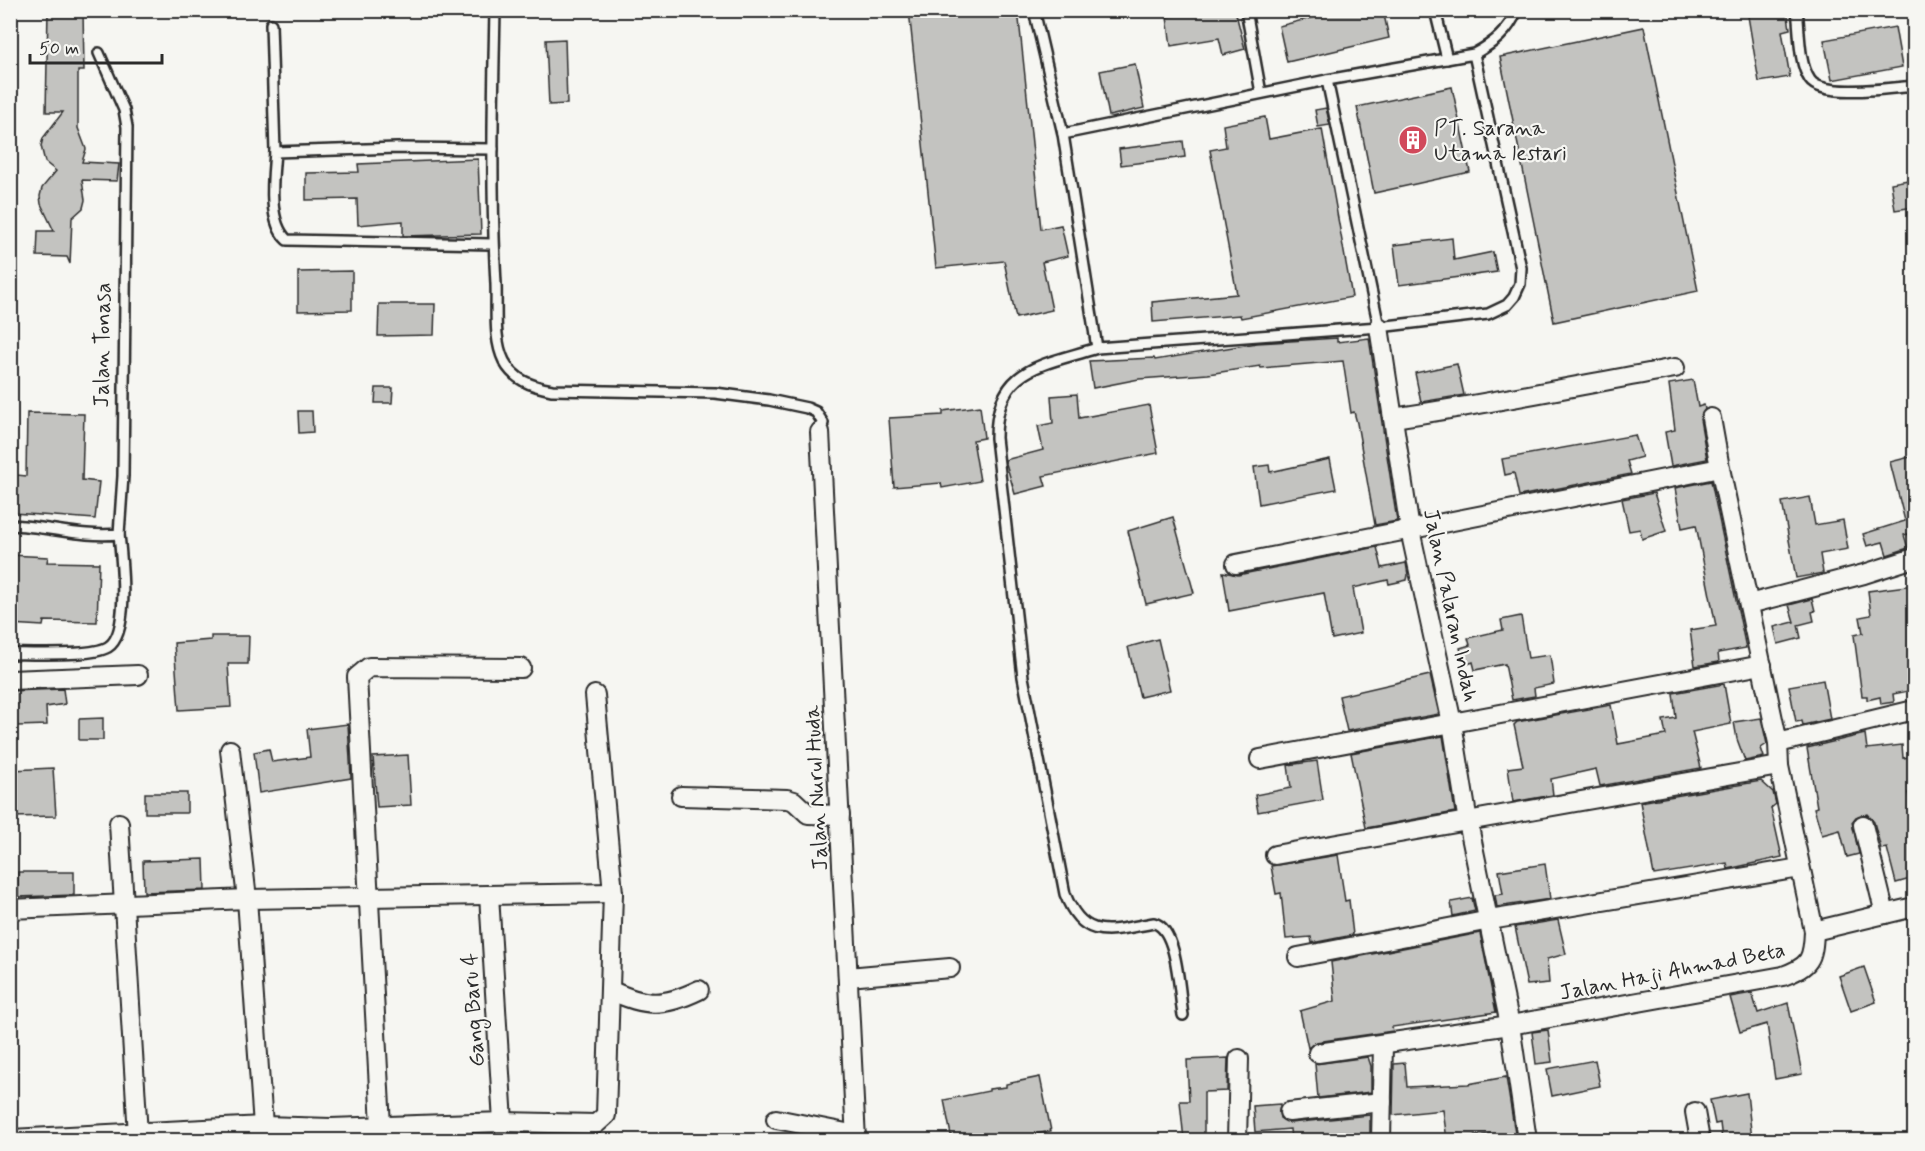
<svg xmlns="http://www.w3.org/2000/svg" width="1925" height="1151" viewBox="0 0 1925 1151" font-family="Mynerve,sans-serif">
  <style>
    .building { fill: #c3c3c0; stroke: #2b2b2b; stroke-width: 1.5 }
    .lines { fill: none; stroke-linecap: round; stroke-linejoin: round }
    .lane-casing { stroke: #2b2b2b; stroke-width: 14 }
    .street-casing { stroke: #2b2b2b; stroke-width: 22 }
    .lane { stroke: #f6f6f2; stroke-width: 9 }
    .street { stroke: #f6f6f2; stroke-width: 18 }
    .labels { text-anchor: middle; stroke-width: 4.5; stroke-linejoin: round; paint-order: stroke }
    .poi-label { font-size: 22px; fill: #2b2b2b; stroke: #f6f6f2; text-anchor: start }
    .street-label { font-size: 22px; fill: #2b2b2b; stroke: #f6f6f2 }
  </style>
  <rect width="100%" height="100%" fill="#f6f6f2"/>
  <filter id="ink" filterUnits="userSpaceOnUse"><feTurbulence type="fractalNoise" baseFrequency=".0167" numOctaves="2"/><feDisplacementMap in="SourceGraphic" scale="12" xChannelSelector="R" yChannelSelector="G"/><feConvolveMatrix kernelMatrix="1 2 1 2 8 2 1 2 1" color-interpolation-filters="sRGB"/></filter>
  <g filter="url(#ink)">
    <g class="building">
      <path d="M48,10h35l1,61h-6v57l8,21 -4,13 37,2 -2,17 -35,-1 3,20 -2,8 -11,10 -2,46 -3,-7 -30,-1 1,-25h16l-13,-27 -1,-8 2,-8 14,-17 -11,-9 -4,-16 2,-8 20,-26h-17z"/>
      <path d="M909,10h109l23,219 20,-4 7,31 -26,6 10,48 -36,8 -12,-57 -68,7z"/>
      <path d="M1204,10h31l10,39 -22,6 -4,-17 -48,8 -4,-29z"/>
      <path d="M1343,10h40l6,28 -102,24 -8,-36z"/>
      <path d="M1747,10h40l3,19 -8,2 8,46 -31,5z"/>
      <path d="M1644,27l54,264 -144,31 -54,-265z"/>
      <path d="M1895,27l7,40 -70,13 -8,-40z"/>
      <path d="M565,39l2,65 -18,1 -3,-65z"/>
      <path d="M1135,64l9,44 -35,8 -9,-45z"/>
      <path d="M1452,87l18,85 -96,21 -17,-86z"/>
      <path d="M1326,108l4,17 -12,2 -3,-17z"/>
      <path d="M1265,117l4,22 53,-10 30,168 -111,21 -1,-3 -87,7 -1,-20 85,-8 -27,-144 16,-3 -3,-22z"/>
      <path d="M1183,141l2,16 -64,8 -2,-16z"/>
      <path d="M478,159l3,75 -78,2v-15l-45,4 -1,-26 -51,1v-27l53,-1 -1,-8z"/>
      <path d="M1914,179v28l-19,3 -4,-27z"/>
      <path d="M1452,238l2,22 39,-8 4,20 -98,13 -5,-40z"/>
      <path d="M352,271v39l-54,1v-39z"/>
      <path d="M379,304h56l-1,31 -56,1z"/>
      <path d="M1337,338v4l32,-4 28,183 -22,4 -18,-102 -3,-11 -3,1 -8,-52 -82,7 -1,-2 -52,8 -69,5 -46,9 -4,-27 65,-3 1,2 102,-17z"/>
      <path d="M1457,364l7,31 -43,7 -6,-29z"/>
      <path d="M1693,380l5,27 6,-2 1,4 -5,10 7,40 -36,7 -6,-34 10,-2 -6,-46z"/>
      <path d="M376,388h17l-1,15h-17z"/>
      <path d="M1077,394l2,24 70,-13 9,48 -115,23 3,10 -31,8 -10,-34 38,-10 -5,-24 15,-3 -2,-27z"/>
      <path d="M980,406l4,32 -11,2 7,41 -38,7 -1,-5 -47,4 -5,-69 54,-3v-4z"/>
      <path d="M298,411h14l1,21 -14,1z"/>
      <path d="M27,413l57,1 -2,66 17,2 -4,37 -82,-6 4,-38 9,1z"/>
      <path d="M1635,435l7,22 -15,4 4,13 -112,22 -5,-23 -9,2 -3,-16z"/>
      <path d="M1914,456v82l-4,1 -2,-5 -4,1 4,13 -21,7 -4,-13 -16,4 -4,-12 42,-13 -15,-59z"/>
      <path d="M1330,459l6,30 -77,15 -5,-37 15,-2 1,7z"/>
      <path d="M1711,481l35,167 -28,5 1,9 -24,4 -5,-36 26,-4 -20,-101 -14,3 -7,-40z"/>
      <path d="M1654,493l12,38 -24,8 -2,-10 -11,2 -7,-32z"/>
      <path d="M1810,497l5,28 28,-5 5,29 -28,5 3,19 -27,5 -14,-76z"/>
      <path d="M1173,517l21,76 -48,11 -18,-73z"/>
      <path d="M1377,547l5,21 24,-5 2,12 -1,5 -18,4 -1,-4 -35,8 8,45 -29,6 -8,-46 -95,18 -6,-39 15,3z"/>
      <path d="M10,555l38,2 -1,5 52,1 -2,59 -53,-1 -1,5 -33,-2z"/>
      <path d="M1914,585v105l-21,4 1,8 -13,2 -1,-7 -13,3v-4h-5l-8,-61 9,-2 -3,-16 11,-2 -3,-24z"/>
      <path d="M1812,599l3,12 -3,1 2,9 -16,4 3,13 -23,6 -4,-17 20,-5 -5,-17z"/>
      <path d="M1521,616l7,42 22,-3 4,29 -20,4 1,8 -23,4 -7,-36 -30,6 -2,-8 -8,3 -5,-17 10,-3 -2,-7 35,-8 -2,-10z"/>
      <path d="M211,636h38l-1,28h-20l3,43 -52,3 -5,-67 37,-3z"/>
      <path d="M1158,639l12,51 -30,7 -12,-50z"/>
      <path d="M1430,675l9,39 -92,17 -8,-35z"/>
      <path d="M1823,680l7,39 -27,6 -1,-4 -6,1 -7,-36z"/>
      <path d="M1724,684l7,40 -39,8 9,36 -101,18 -4,-17 -45,10 2,16 -40,7 -5,-34 15,-2 -9,-41 3,-3 94,-17 7,39 48,-9 -3,-15 13,-2 -3,-25z"/>
      <path d="M63,689l2,15 -19,3 1,18 -30,1 -1,-8h-6v-27z"/>
      <path d="M103,718v22h-24v-21z"/>
      <path d="M1761,718l6,26 -6,4 3,9 -19,4 -8,-22 -3,-17z"/>
      <path d="M348,724l3,54 -92,15 -5,-41 15,-3 3,13 38,-5 -3,-28z"/>
      <path d="M1865,734l2,15 35,-4 1,13 11,-2v35l-6,2 6,21v64l-18,5 -9,-35 -6,1 -7,-27 -7,-8 -11,3 -4,5 7,32 -12,3 -7,-27 -18,5 -8,-27 3,-1 -10,-59z"/>
      <path d="M1443,736l12,76 -89,16 -15,-75z"/>
      <path d="M408,755l3,50 -34,2 -4,-50z"/>
      <path d="M1317,761l6,39 -65,12 -3,-17 36,-7 -3,-23z"/>
      <path d="M53,768l3,48 -44,1v-47z"/>
      <path d="M1761,781l12,11 3,12 -5,4 11,49 -54,12 -1,-6 -73,12 -14,-73z"/>
      <rect x="145" y="793" width="42" height="20"/>
      <path d="M1338,855l7,46 4,-1 4,35 -41,8 -1,-6 -25,2 -5,-46 -5,1 -5,-28z"/>
      <path d="M204,859l1,31 -61,2 -1,-31z"/>
      <path d="M1545,864l5,35 -53,8 -2,-12 8,-1 -4,-23z"/>
      <path d="M18,872h56v23l-56,2z"/>
      <path d="M1472,898l3,13 -22,5 -2,-14z"/>
      <path d="M1558,920l8,34 -19,5 2,24 -22,2 -12,-58z"/>
      <path d="M1480,933l16,79 -104,15 1,4 -77,11 -8,6 -8,-37 35,-10 -4,-39z"/>
      <path d="M1864,967l12,35 -25,9 -12,-35z"/>
      <path d="M1752,993l6,20 30,-10 14,71 -27,5 -8,-55 -27,8 -10,-35z"/>
      <path d="M1548,1030l4,32 -16,2 -4,-32z"/>
      <path d="M1368,1057l3,9v26l-53,6 -3,-34z"/>
      <path d="M1228,1058l-1,33 -23,1v48h-20l-4,-39h9l-2,-41z"/>
      <path d="M1595,1060l5,26 -48,10 -5,-27z"/>
      <path d="M1405,1063l2,24 61,-3 38,-7 10,63h-26v-6l-43,6 -4,-30 -50,5 1,-51z"/>
      <path d="M1040,1077l11,54 -44,9h-55l-8,-40 45,-9v-2l17,-2v-3z"/>
      <path d="M1747,1093l5,47h-30l-2,-17 -5,1 -5,-24z"/>
      <path d="M1280,1104v14l10,5 80,-8v19l-37,6h-42l-1,-11 -35,3 -2,-26z"/>
    </g>
    <g class="lines">
      <g class="lane-casing">
        <g id="lane">
          <path d="M495,10c-2,92 -4,183 1,274 1,24 -3,55 8,77 10,19 27,25 48,29l163,3 54,7 38,8 9,4 7,11 -3,9"/>
          <path d="M1034,10l29,124"/>
          <path d="M1246,10l15,83"/>
          <path d="M1435,10l12,49"/>
          <path d="M1797,10c3,21 1,52 13,70 12,18 82,8 104,6"/>
          <path d="M271,24l4,128"/>
          <path d="M1474,54l47,214 -1,16 -6,13 -7,8 -19,9 -109,13 -282,21 -34,-214 264,-54 147,-26c20,-11 34,-22 43,-44"/>
          <path d="M1327,80l52,247"/>
          <path d="M492,244l-205,-4c-20,-19 -14,-63 -12,-88l122,-4 96,1"/>
          <path d="M1097,348c-56,18 -101,19 -101,90l27,239 42,217c19,49 46,36 89,29 24,6 25,70 29,92"/>
          <path d="M10,525c37,1 72,13 109,9l4,-58 4,-349 -3,-17 -25,-57"/>
          <path d="M10,654c23,-1 81,3 98,-7 23,-14 13,-90 11,-113"/>
        </g>
      </g>
      <g class="street-casing">
        <g id="street">
          <path d="M1379,327l31,203 42,193 16,99 42,203 17,115"/>
          <path d="M1393,418c94,-14 188,-33 282,-50"/>
          <path d="M1711,418l9,50"/>
          <path d="M820,432l36,708"/>
          <path d="M1236,564l484,-96 58,275 1,23 35,165c-1,29 -4,35 -31,45l-273,49 -192,28"/>
          <path d="M1749,604l115,-30 50,-16"/>
          <path d="M10,680l128,-5"/>
          <path d="M1778,743l136,-33"/>
          <path d="M230,750l17,149 16,227"/>
          <path d="M1260,759l502,-94"/>
          <path d="M681,796l106,3 7,2 14,13 32,1"/>
          <path d="M119,823l19,312"/>
          <path d="M1863,825l22,89"/>
          <path d="M1275,855l504,-89"/>
          <path d="M489,895l14,227"/>
          <path d="M10,909l237,-10 366,-6"/>
          <path d="M1814,931l100,-24"/>
          <path d="M1298,957l192,-37 310,-52"/>
          <path d="M848,977l102,-9"/>
          <path d="M610,990c35,17 54,17 89,0"/>
          <path d="M1289,1112l93,-10"/>
          <path d="M1695,1112l5,28"/>
          <path d="M776,1119l80,16"/>
          <path d="M381,1126l-24,-449 12,-10 152,1"/>
          <path d="M11,1139l252,-13 68,2 172,-6 93,2 10,-9 7,-222 -18,-198"/>
          <path d="M1237,1140l2,-81"/>
          <path d="M1381,1140l2,-96"/>
        </g>
      </g>
      <use href="#lane" class="lane"/>
      <use href="#street" class="street"/>
    </g>
  </g>
  <defs>
    <g id="building-disc" transform="scale(1.5)"><circle r="9.5" fill="#d1495b" stroke="#f6f6f2"/><path d="M-4-6H4V6H1V3H-1V6H-4ZM-2.5-4.3h1.7v1.8h-1.7ZM.8-4.3h1.7v1.8H.8ZM-2.5-1h1.7V.8h-1.7ZM.8-1h1.7V.8H.8Z" fill="#fff"/></g>
  </defs>
  <g fill-rule="evenodd">
    <use href="#building-disc" x="1413" y="140"/>
  </g>
  <g class="labels">
    <g class="poi-label">
      <text x="1434" y="135">PT. Sarana<tspan x="1434" dy="25">Utama lestari</tspan></text>
    </g>
    <g class="street-label">
      <text transform="translate(101 345) rotate(-89)" y="8">Jalan Tonasa</text>
      <text transform="translate(1452 605) rotate(78)" y="8">Jalan Palaran Indah</text>
      <text transform="translate(815 788) rotate(-93)" y="8">Jalan Nurul Huda</text>
      <text transform="translate(1672 970) rotate(-11)" y="8">Jalan Haji Ahmad Beta</text>
      <text transform="translate(472 1010) rotate(-94)" y="8">Gang Baru 4</text>
    </g>
  </g>
  <rect width="1925" height="1151" fill="none" stroke="#f6f6f2" stroke-width="36"/>
  <rect x="18" y="18" width="1889" height="1115" fill="none" stroke="#2b2b2b" stroke-width="2" filter="url(#ink)"/>
  <path d="M30 54v9h132v-9" fill="none" stroke="#2b2b2b" stroke-width="3"/>
  <text x="39" y="54" font-size="18" fill="#2b2b2b" stroke="#f6f6f2" stroke-width="4.5" paint-order="stroke">50 m</text>
</svg>
